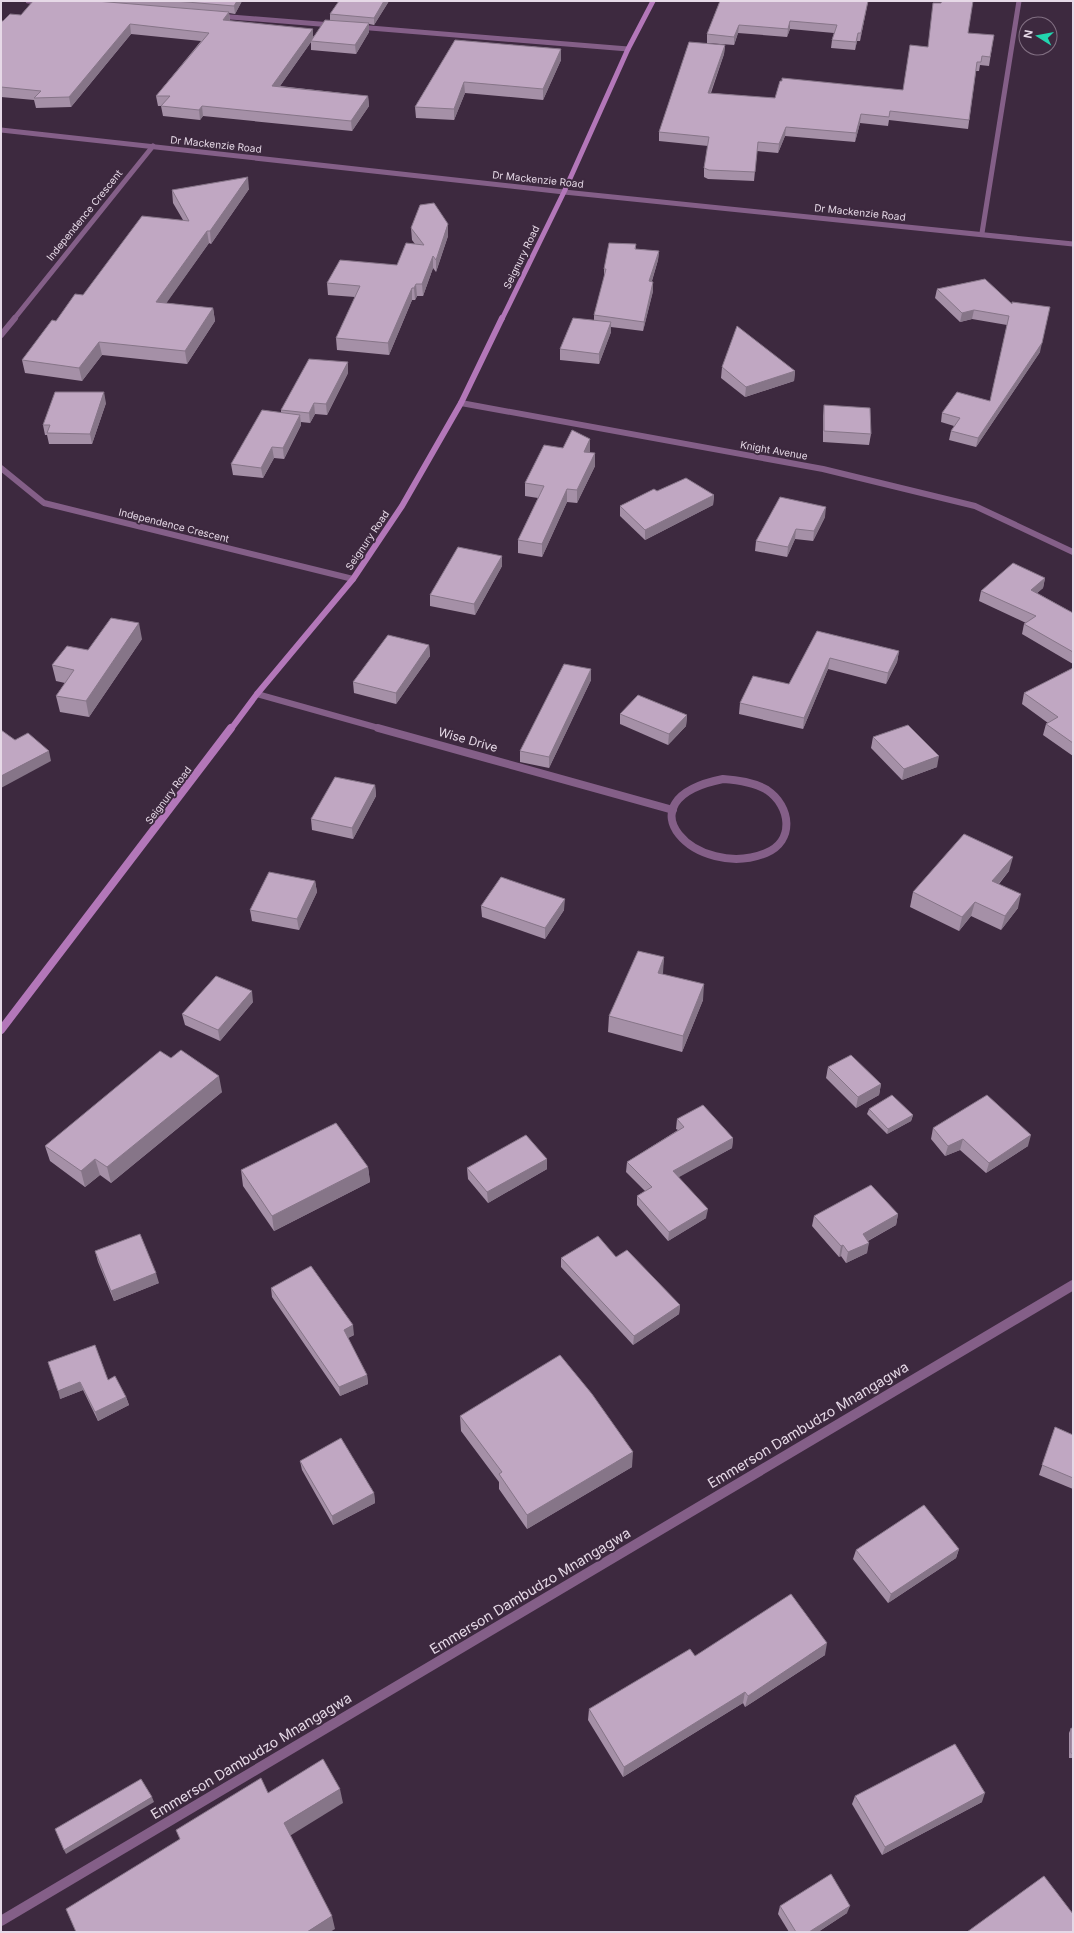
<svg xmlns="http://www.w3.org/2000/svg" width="1074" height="1933" viewBox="0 0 1074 1933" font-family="Inter,sans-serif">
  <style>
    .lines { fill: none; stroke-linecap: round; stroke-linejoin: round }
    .minor-far3 { stroke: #845f88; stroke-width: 5 }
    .minor-far2 { stroke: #845f88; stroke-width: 6 }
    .minor-far1 { stroke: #845f88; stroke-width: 8 }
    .minor { stroke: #845f88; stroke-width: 10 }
    .secondary-far2 { stroke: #b377b9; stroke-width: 5 }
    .secondary-far1 { stroke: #b377b9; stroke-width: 6 }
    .secondary { stroke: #b377b9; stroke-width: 8 }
    .wall { fill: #a590a7 }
    .shaded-wall { fill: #867588 }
    .building { fill: #c0a7c2; stroke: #867588 }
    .labels { text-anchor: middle; stroke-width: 4; stroke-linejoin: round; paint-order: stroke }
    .far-street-label { font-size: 10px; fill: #e6d9e7; stroke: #3d293f }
    .street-label { font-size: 12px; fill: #e6d9e7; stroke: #3d293f }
    .near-street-label { font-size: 14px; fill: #e6d9e7; stroke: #3d293f }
  </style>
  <rect width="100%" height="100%" fill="#3d293f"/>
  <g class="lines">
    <g class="minor-far3">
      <path d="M28,1l15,1"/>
      <path d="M218,16l114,9"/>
      <path d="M358,27l270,22"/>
      <path d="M1,130l563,62 509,52"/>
      <path d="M982,233l37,-232"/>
      <path d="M14,319l139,-173"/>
    </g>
    <g class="minor-far2">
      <path d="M1,335l14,-17"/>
      <path d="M461,403l362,66 152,37 98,46"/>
      <path d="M1,468l43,35 309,76"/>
      <path d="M257,694l125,35"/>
    </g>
    <g class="minor-far1">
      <path d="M378,728l295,82"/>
      <path d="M723,779c15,1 31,3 44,11 24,16 28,51 -1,63 -69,28 -149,-53 -43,-74z"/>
    </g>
    <path class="minor" d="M1,1921l1072,-636"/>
    <path class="secondary-far2" d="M502,319l62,-127 64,-143 25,-48"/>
    <path class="secondary-far1" d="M231,729l26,-35 96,-115 49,-73 59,-103 41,-85"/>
    <path class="secondary" d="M1,1030l230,-302"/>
  </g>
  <g class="wall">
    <path d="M33,1h209l-7,13 -6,-1 1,8 83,16 17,-17v-6l9,-13h50l-15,24 -5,-1v8l-13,22 -45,-4v-8l-31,44 88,10 1,10 -17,25 -149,-15 -3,4 -37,-4 -2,-10h-3l-2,-10 45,-55 -70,-7 -60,73 -35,1 -2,-8 -33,-3v-76h2l18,-6z"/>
    <path d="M720,1h148l-8,40h-3l-2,9 -24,-2 1,-8 2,-7 -44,-4 -3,8 -49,-4 -4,12 -27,-2v-9z"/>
    <path d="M994,35l-5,31 -9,-1 -1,6h-3l-8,58 -79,-9 -1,6 -28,-3 -5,19 -70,-6 -7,17 -21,-2 -3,30 -46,-2 -4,-2v-9l4,-22 -49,-5v-9l66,-87 -1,9 -13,39 64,5 128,-8 25,-43z"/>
    <path d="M455,40l106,9v11l-18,40 -78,-7 -11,27 -38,-2 -1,-11z"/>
    <path d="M249,189l-38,55 -2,-1 -43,60 47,5 2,13 -28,43 -85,-9 -20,26 -57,-8 -3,-13 34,-39 27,-26 100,-75 -10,-17 -1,-13z"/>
    <path d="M411,228l37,8 -12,36 -3,-4 -10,28h-6l-2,4h-3l-23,55 -52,-5 -1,-12 19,-41 -27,-2 -1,-12 70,-18 18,-21 -3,-4z"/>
    <path d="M636,244v5l23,2 -1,9 -6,21 1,10 -10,40 -32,-4v5l-12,32 -39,-4v-11l34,-29v-5l10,-37v-9z"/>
    <path d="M985,279l55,73 -64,95 -27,-7 2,-9 3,-5 -13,-4 1,-9 48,-12 17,-76 -35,-6 -12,3 -25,-24 2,-9z"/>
    <path d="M722,367l73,4 -1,10 -49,16 -24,-19z"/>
    <path d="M348,373l-21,42 -12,-1 -5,9 -9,-1v3l-17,34 -10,-1 -11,20 -30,-3 -2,-11 50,-51v-3z"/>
    <path d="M106,403l-14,41h-43l-2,-9h-2l-2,-10z"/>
    <path d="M824,405l47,29 -2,11 -46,-3v-26z"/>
    <path d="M563,448l27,4h-1l6,14 -18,37 -10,-1 -25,55 -24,-4v-13l20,-42 -13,-2v-13z"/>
    <path d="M657,491l57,4 -1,10 -68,35 -25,-24v-10z"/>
    <path d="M825,517l-12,24 -18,-2 -8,18 -32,-6 1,-10z"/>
    <path d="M502,556v10l-27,49 -45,-9v-11z"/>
    <path d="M1045,578l-2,10 -6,5 36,20v51l-51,-30 2,-10 2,-1 -47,-22 2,-10z"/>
    <path d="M817,631l82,20 -2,11 -11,22 -58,-15 -25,60 -64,-15 1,-11 49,-19z"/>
    <path d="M142,639l-53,78 -29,-5 -4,-16 9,-13 -9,-2 -4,-16 36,-15z"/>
    <path d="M429,645l1,11 -34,48 -42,-11 -1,-11z"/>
    <path d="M1073,668v88l-30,-21 3,-11 2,-1 -26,-19 2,-11z"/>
    <path d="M591,669v11l-42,88 -29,-6v-11z"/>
    <path d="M620,714l67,1 -1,11 -18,19 -48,-21z"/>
    <path d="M873,737l64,30 -35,13 -31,-32z"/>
    <path d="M375,785l1,11 -23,43 -41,-9 -1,-11z"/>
    <path d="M1009,871l-10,13 19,24 -17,22 -30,-14 -12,15 -49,-24 3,-15z"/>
    <path d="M315,881l2,11 -18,38 -47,-9 -2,-11z"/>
    <path d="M481,906l83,4 -19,29 -63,-22z"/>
    <path d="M664,957l-2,17 41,26 -21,52 -74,-20 1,-16z"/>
    <path d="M253,1002l-33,39 -35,-16 -3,-11z"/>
    <path d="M171,1058l51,34 -111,91 -11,-8 -15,12 -35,-26 -5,-15z"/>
    <path d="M828,1067l53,17 -2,11 -23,13 -30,-30z"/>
    <path d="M869,1109l44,6 -2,6 -24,13 -20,-20z"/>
    <path d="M677,1119l56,19 -1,10 -54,29 28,41 -38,23 -31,-36v-9l8,-5 -19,-19 1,-10 51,-32 -2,-1z"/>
    <path d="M933,1128l95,18 -42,27 -26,-23 -15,6 -14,-17z"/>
    <path d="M547,1159v10l-59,34 -20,-24 -1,-11z"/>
    <path d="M368,1167l2,15 -96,49 -31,-45 -2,-16z"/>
    <path d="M898,1214l-2,11 -28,16 -1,12 -21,10 -5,-7 -2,1 -27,-31 2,-10z"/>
    <path d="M95,1251l64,32 -45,18 -16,-39z"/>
    <path d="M616,1257l64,48 -1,9 -46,31 -72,-78v-9z"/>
    <path d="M271,1288l83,47 -6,3 19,37 1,9 -28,12 -68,-99z"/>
    <path d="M95,1345l13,35 18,17 3,8 -31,16 -15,-31 -23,9z"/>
    <path d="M460,1416l172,51 -105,62 -28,-40v-7l-38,-51z"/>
    <path d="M1055,1427l18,8v54l-34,-14z"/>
    <path d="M300,1461l74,32 1,10 -42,22 -31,-55z"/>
    <path d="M959,1549l-3,9 -68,45 -35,-44 3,-9z"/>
    <path d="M825,1655l-80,52 -2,-4 -120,74 -35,-57 1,-11 106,-53z"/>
    <path d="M1071,1728l2,1v29h-4v-25z"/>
    <path d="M855,1796l127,6 -100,53 -30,-51z"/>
    <path d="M780,1906l67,7 -29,19h-29l-11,-18z"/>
  </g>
  <g class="shaded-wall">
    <path d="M237,1h5l-7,13 -1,-8z"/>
    <path d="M384,1h5l-15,24v-7z"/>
    <path d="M868,1l-8,40 1,-8z"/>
    <path d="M229,12l1,9 -7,-1z"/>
    <path d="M790,21v8l-3,8 1,-8z"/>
    <path d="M369,23v9l-13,22 -1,-9z"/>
    <path d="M130,24l1,10 -60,73 -2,-10z"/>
    <path d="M739,25l-1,8 -4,12v-8z"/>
    <path d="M313,29v9l-2,3v1l-38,54 -1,-10z"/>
    <path d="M858,33l-1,8 -2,9 1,-8z"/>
    <path d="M725,45l-1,9 -17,48 1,-9z"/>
    <path d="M561,49v11l-18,40v-11z"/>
    <path d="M464,82l1,11 -11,27v-11z"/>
    <path d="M368,96l1,10 -17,25 -1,-10z"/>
    <path d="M202,106l1,10 -3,4 -1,-10z"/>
    <path d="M861,114l-1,9 -5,19 1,-9z"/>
    <path d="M786,127l-1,9 -7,17 1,-9z"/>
    <path d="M248,177l1,12 -38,55 -1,-13z"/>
    <path d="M448,224v12l-12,36v-12z"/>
    <path d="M207,231l2,12 -51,72 -2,-13z"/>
    <path d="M659,251l-1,9 -9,30v-9z"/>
    <path d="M433,256v12l-10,28 -1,-12z"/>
    <path d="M653,282v9l-10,40 1,-9z"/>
    <path d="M416,284l1,12 -2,4 -1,-12z"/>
    <path d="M412,288v12l-23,55 -1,-12z"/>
    <path d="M213,308l2,13 -28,43 -2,-13z"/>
    <path d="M974,310l-2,9 -12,3 2,-9z"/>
    <path d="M611,322v10l-12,32v-10z"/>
    <path d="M99,342l3,13 -20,26 -3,-13z"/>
    <path d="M1042,343l-2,9 -64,95 2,-9z"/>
    <path d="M348,362v11l-21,42 -1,-11z"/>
    <path d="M795,371l-1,10 -49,16 1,-10z"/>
    <path d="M104,392l2,11 -14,41 -2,-10z"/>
    <path d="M314,403l1,11 -5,9 -1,-10z"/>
    <path d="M300,415l1,10 -17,34 -1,-11z"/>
    <path d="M590,439v13l-6,13v-13z"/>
    <path d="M272,447l2,11 -11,20 -2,-10z"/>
    <path d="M595,453v13l-18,37v-13z"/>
    <path d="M567,489v13l-25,55v-13z"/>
    <path d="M714,495l-1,10 -68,35v-10z"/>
    <path d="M826,507l-1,10 -12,24 1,-10z"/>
    <path d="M796,529l-1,10 -8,18 1,-10z"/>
    <path d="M502,556v10l-27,49 -1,-11z"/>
    <path d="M1045,578l-2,10 -14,12 2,-10z"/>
    <path d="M139,623l3,16 -53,78 -3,-16z"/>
    <path d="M429,645l1,11 -34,48v-11z"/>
    <path d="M899,651l-2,11 -11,22 2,-11z"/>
    <path d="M830,658l-2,11 -25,60 1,-11z"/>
    <path d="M591,669v11l-42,88v-11z"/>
    <path d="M687,715l-1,11 -18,19 1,-11z"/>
    <path d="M49,751l2,10 -50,27v-12z"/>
    <path d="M939,756l-2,11 -35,13 2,-11z"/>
    <path d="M375,785l1,11 -23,43 -1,-11z"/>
    <path d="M1013,857l-4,14 -20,24 3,-14z"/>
    <path d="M315,881l2,11 -18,38 -2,-11z"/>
    <path d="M1021,894l-3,14 -17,22 4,-14z"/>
    <path d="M565,899l-1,11 -19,29v-11z"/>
    <path d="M975,902l-4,14 -12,15 3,-14z"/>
    <path d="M664,957l-1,16 -6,16 1,-16z"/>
    <path d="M704,984l-1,16 -21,52 1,-16z"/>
    <path d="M252,991l1,11 -33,39 -2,-11z"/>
    <path d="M219,1076l3,16 -111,91 -4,-16z"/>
    <path d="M881,1084l-2,11 -23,13 2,-11z"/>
    <path d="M913,1115l-2,6 -24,13 1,-5z"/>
    <path d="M1031,1135l-3,11 -42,27 3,-10z"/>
    <path d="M733,1138l-1,10 -60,33 1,-10z"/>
    <path d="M963,1139l-3,11 -15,6 3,-10z"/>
    <path d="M95,1159l5,16 -15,12 -4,-16z"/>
    <path d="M547,1159v10l-59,34 -1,-11z"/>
    <path d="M368,1167l2,15 -96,49 -2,-15z"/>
    <path d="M708,1209l-2,9 -38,23 1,-9z"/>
    <path d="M898,1214l-2,11 -36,20 3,-11z"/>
    <path d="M869,1243l-2,10 -21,10 2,-11z"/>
    <path d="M843,1245l-2,11 -2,1 2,-11z"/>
    <path d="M156,1273l3,10 -45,18 -3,-10z"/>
    <path d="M680,1305l-1,9 -46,31 1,-9z"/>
    <path d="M353,1325l1,10 -8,4 -2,-9z"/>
    <path d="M367,1375l1,9 -28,12 -1,-9z"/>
    <path d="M80,1382l3,8 -23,9 -2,-8z"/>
    <path d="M126,1397l3,8 -31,16 -3,-9z"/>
    <path d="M633,1452l-1,15 -105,62v-14z"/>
    <path d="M374,1493l1,10 -42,22 -1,-9z"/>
    <path d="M959,1549l-3,9 -68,45 3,-9z"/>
    <path d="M827,1643l-2,12 -80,52 3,-11z"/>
    <path d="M745,1692l-2,11 -120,74 1,-10z"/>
    <path d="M340,1789l3,14 -55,34 -4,-14z"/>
    <path d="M985,1793l-3,9 -100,53 3,-8z"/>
    <path d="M152,1797l2,5 -88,52 -2,-4z"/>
    <path d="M850,1906l-3,7 -29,19h-9z"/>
    <path d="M332,1916l3,13 -5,3h-23z"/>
  </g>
  <g class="building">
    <path d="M33,1h63l133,11 -6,8 90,9 -41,57 96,10 -17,25 -149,-15 -3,4 -38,-4 9,-10h-14l53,-63 -79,-9 -61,73 -35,1 7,-7 -40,-4v-66h2l7,-7 11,1z"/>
    <path d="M175,1h62l-3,5z"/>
    <path d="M339,1h45l-10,17 -44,-4z"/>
    <path d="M720,1h148l-7,32h-3l-2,9 -24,-2 5,-15 -47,-4 -2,8 -49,-4 -5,12 -27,-3z"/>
    <path d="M942,1h31l-5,32 26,2 -4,22 -8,-1 -1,6h-4l-8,58 -79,-9 -1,6 -28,-3 -5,19 -70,-6 -7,17 -21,-2 -3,30 -46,-2 -5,-2 5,-31 -50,-5 30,-90 36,3 -17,48 67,5 5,-17h2v-3l121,12 7,-45 18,2 5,-44h8z"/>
    <path d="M325,20l44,3 -14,22 -44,-4z"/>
    <path d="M455,40l106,9 -18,40 -79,-7 -10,27 -39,-2z"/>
    <path d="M248,177l-38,54h-3l-51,71 57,6 -28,43 -86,-9 -20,26 -57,-8 30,-40 4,1 19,-27 8,1 59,-79 47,5 -17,-31z"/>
    <path d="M434,203l14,21 -12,36 -3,-4 -11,28h-6l-2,4h-2l-24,55 -52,-5 24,-52 -33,-3 13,-23 57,5 9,-22 18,2 -13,-17 9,-23z"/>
    <path d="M609,243l27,1 -1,5 24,2 -10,30 4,1 -9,40 -50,-7 12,-46h-2z"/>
    <path d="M985,279l27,25v-2l38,5 -8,36 -64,95 -27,-7 9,-13 -18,-5 15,-21 33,9 19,-85 -35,-6 -12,3 -25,-24z"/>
    <path d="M573,318l38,4 -12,32 -39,-5z"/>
    <path d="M737,326l58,45 -49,16 -24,-20z"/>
    <path d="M309,359l39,3 -22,42 -12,-1 -5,10 -28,-3z"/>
    <path d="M55,392h49l-14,42 -43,-1 3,-8h-7z"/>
    <path d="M824,405l46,3 1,26 -47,-3z"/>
    <path d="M262,410l38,5 -17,33 -11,-1 -11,21 -30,-4z"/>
    <path d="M572,430l18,9 -6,13 11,1 -18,37 -10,-1 -25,55 -24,-4 26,-54 -19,-3 19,-38 19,3z"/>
    <path d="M686,478l28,17 -69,35 -25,-24 34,-17 3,2z"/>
    <path d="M780,497l46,10 -12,24 -18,-2 -8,18 -32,-6z"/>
    <path d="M458,547l44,9 -28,48 -44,-9z"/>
    <path d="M1013,563l32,15 -14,12 42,23v39l-49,-28 12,-8 -55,-25z"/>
    <path d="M111,618l28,5 -53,78 -30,-5 18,-26 -22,-5 15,-19 21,4z"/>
    <path d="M817,631l82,20 -11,22 -58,-15 -26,60 -64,-15 13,-27 36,8z"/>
    <path d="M388,635l41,10 -33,48 -43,-11z"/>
    <path d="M564,664l27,5 -42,88 -29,-6z"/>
    <path d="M1073,668v75l-27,-19 12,-7 -34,-24z"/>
    <path d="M638,695l49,20 -18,19 -49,-20z"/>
    <path d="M908,725l31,31 -35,13 -31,-32z"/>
    <path d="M1,730l14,10 13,-7 21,18 -48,25z"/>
    <path d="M335,777l40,8 -23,43 -41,-9z"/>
    <path d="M964,834l49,23 -21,24 29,13 -16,22 -30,-14 -13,15 -49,-25z"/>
    <path d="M269,872l46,9 -18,38 -47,-9z"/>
    <path d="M501,877l64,22 -20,29 -64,-22z"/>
    <path d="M638,951l26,6 -6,16 46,11 -21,52 -74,-20z"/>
    <path d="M216,976l36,15 -34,39 -36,-16z"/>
    <path d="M181,1050l38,26 -112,91 -12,-8 -14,12 -36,-25 115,-95 11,7z"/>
    <path d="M851,1055l30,29 -23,13 -30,-30z"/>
    <path d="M892,1095l21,20 -25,14 -19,-20z"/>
    <path d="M987,1095l44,40 -42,28 -26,-24 -15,7 -15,-18z"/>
    <path d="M703,1105l30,33 -60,33 35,38 -39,23 -32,-36 15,-9 -25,-25 57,-35 -7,-8z"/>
    <path d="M336,1123l32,44 -96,49 -31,-46z"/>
    <path d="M526,1135l21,24 -60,33 -20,-24z"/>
    <path d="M871,1185l27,29 -35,20 6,9 -21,9 -5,-7 -2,1 -27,-30z"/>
    <path d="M140,1234l16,39 -45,18 -16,-40z"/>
    <path d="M598,1236l18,21 11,-7 53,55 -46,31 -73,-78z"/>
    <path d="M311,1266l42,59 -9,5 23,45 -28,12 -68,-99z"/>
    <path d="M95,1345l13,35 7,-4 11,21 -31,15 -15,-30 -22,9 -10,-29z"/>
    <path d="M560,1355l32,39 41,58 -106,63 -28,-41 3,-2 -42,-56z"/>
    <path d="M1055,1427l18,8v43l-31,-13z"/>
    <path d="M341,1438l33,55 -42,23 -32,-55z"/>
    <path d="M924,1505l35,44 -68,45 -35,-44z"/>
    <path d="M791,1594l36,49 -79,53 -3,-4 -121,75 -35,-58 101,-60 5,7z"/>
    <path d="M1071,1728l2,1v25l-2,-1z"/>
    <path d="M955,1744l30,49 -100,54 -30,-51z"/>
    <path d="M323,1759l17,30 -56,34 48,93 -25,16h-231l-10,-23 114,-70 -4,-9 85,-52 7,15z"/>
    <path d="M141,1779l11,18 -88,53 -9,-21z"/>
    <path d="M831,1874l19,32 -41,26h-13l-16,-26z"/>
    <path d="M1044,1876l29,38v18h-106z"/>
  </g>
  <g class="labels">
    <g class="far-street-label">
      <text transform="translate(216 144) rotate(6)" y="4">Dr Mackenzie Road</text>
      <text transform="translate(538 179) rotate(6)" y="4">Dr Mackenzie Road</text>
      <text transform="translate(860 212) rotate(6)" y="4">Dr Mackenzie Road</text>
      <text transform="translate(84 215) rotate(-51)" y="4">Independence Crescent</text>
      <text transform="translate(521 257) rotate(-64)" y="4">Seignury Road</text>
      <text transform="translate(774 450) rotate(10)" y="4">Knight Avenue</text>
      <text transform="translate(174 525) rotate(14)" y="4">Independence Crescent</text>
      <text transform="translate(367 540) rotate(-56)" y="4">Seignury Road</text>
      <text transform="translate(168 795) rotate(-53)" y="4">Seignury Road</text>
    </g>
    <g class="street-label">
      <text transform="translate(468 740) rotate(16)" y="4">Wise Drive</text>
    </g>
    <g class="near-street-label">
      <text transform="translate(808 1425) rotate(-31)" y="5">Emmerson Dambudzo Mnangagwa</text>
      <text transform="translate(530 1591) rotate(-31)" y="5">Emmerson Dambudzo Mnangagwa</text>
      <text transform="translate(251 1756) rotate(-31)" y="5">Emmerson Dambudzo Mnangagwa</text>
    </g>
  </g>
  <rect width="1074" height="1933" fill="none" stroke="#e6d9e7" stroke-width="4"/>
  <g transform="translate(1038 36) rotate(281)"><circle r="19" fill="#3d293f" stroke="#816f82"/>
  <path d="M0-3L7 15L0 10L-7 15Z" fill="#22d5af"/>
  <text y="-6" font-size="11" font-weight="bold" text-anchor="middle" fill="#e6d9e7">N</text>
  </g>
</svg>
